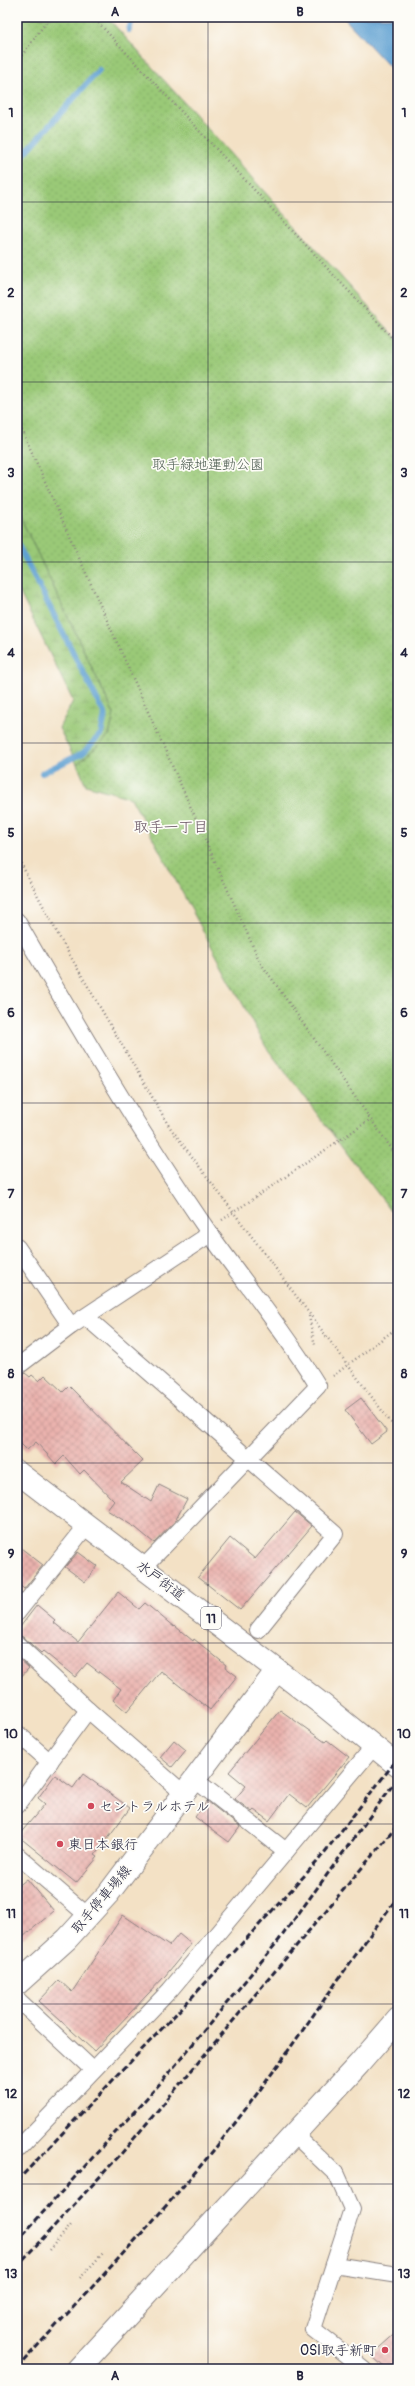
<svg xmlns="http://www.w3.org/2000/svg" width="415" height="2386" viewBox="0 0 415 2386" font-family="Pangolin,'Klee One',sans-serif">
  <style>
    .wetland { fill: url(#wetland-marsh); stroke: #5e7659 }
    .park { fill: url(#park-dots); stroke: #5e7659 }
    .water { fill: #5fa0d2; stroke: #406186 }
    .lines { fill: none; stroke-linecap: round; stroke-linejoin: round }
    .stream { stroke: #5fa0d2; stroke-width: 6 }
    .building { fill: url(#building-cross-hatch) }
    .street-casing { stroke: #8a8280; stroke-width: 18 }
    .secondary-casing { stroke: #8a8280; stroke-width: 24 }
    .primary-casing { stroke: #8a8280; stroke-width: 24 }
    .path { stroke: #8a8280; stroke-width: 2.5; stroke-dasharray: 1 3; stroke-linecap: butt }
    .street { stroke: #fff; stroke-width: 16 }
    .secondary { stroke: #fff; stroke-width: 22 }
    .primary { stroke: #fff; stroke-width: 22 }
    .rail { stroke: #22223b; stroke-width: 3; stroke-dasharray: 6 3; stroke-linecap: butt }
    .grid { fill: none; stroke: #22223b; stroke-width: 1; stroke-opacity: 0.55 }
    .poi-dot { fill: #d1495b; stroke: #fdfcf7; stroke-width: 1.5 }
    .labels { text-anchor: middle; stroke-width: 3.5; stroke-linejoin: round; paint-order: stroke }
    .shield { fill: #fdfcf7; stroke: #646373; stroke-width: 1 }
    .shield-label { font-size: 13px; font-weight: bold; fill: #22223b }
    .park-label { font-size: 14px; fill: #4c5c50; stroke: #fdfcf7 }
    .street-label { font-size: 14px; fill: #22223b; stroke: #fdfcf7 }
    .poi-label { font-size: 14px; fill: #22223b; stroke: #fdfcf7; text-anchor: start }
    .neighbourhood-label { font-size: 15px; fill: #685463; stroke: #fdfcf7 }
    .neatline { fill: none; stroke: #22223b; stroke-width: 1.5 }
    .grid-label { font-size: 13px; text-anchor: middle; font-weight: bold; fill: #22223b }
  </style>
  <defs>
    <pattern id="wetland-marsh" width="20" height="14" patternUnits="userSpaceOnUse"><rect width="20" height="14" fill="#9ac977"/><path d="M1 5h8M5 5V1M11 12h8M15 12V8" fill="none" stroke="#84ac68"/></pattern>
    <pattern id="park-dots" width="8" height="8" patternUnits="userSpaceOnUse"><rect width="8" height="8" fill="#9ac977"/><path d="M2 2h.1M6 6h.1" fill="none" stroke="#84ac68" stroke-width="1.8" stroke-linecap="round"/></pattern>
    <pattern id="building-cross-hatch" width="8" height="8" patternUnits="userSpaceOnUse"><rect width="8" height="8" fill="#eab2ad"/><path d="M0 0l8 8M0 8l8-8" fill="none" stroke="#c89996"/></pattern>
  </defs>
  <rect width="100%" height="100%" fill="#fdfcf7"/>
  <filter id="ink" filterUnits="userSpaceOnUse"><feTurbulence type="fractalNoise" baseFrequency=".025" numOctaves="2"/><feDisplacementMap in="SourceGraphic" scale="8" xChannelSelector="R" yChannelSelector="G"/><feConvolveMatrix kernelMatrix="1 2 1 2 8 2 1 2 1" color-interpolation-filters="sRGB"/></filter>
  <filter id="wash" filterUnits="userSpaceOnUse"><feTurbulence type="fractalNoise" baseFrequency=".012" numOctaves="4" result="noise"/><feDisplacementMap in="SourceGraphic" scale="16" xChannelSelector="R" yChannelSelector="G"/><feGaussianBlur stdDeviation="0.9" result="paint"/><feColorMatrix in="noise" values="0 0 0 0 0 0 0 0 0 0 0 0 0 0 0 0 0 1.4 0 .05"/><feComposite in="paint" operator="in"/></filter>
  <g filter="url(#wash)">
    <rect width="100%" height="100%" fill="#f3e1c5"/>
    <path class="wetland" d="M17,510l97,204 -5,22 -32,28 -18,-36 14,-27 -56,-114z"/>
    <path class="park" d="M17,17h90l291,323v880l-132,-173 -135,-249 -45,-13 -9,-21 32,-28 5,-22 -97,-204z"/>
    <path class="water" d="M343,17h55v59z"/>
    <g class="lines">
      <g class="stream">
        <path d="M129,30l4,-13"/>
        <path d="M17,162l82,-92"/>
        <path d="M17,543l88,172 -4,19 -18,19 -41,20"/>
      </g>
    </g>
    <g id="blocks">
      <g class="building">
        <path d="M25,1373l5,4 2,-2 7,6 6,-6 18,17 6,-6 74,75 -22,21 30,20 8,-17 28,14 -12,22 -21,22 -18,-15 -29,-18 7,-9 -30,-31 -4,4 -16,-18 -8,8 -20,-22 -9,8 -10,-10v-59z"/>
        <path d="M361,1398l26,34 -16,12 -26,-34z"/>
        <path d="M295,1512l17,14 -72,84 -42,-33 32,-39 25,21z"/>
        <path d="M17,1545l26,20 -19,24 -7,-6z"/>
        <path d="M78,1552l19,14 -12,16 -20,-15z"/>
        <path d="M118,1592l21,17 6,-6 29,24 1,-1 18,15 1,-2 32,26 -1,2 12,9 -27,34 -49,-39 -34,41 -14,-12 8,-11 -34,-26 -12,14 -32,-26 -2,2 -18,-16 -6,-2v-4l20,-26 18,15 -2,2 25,20z"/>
        <path d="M17,1657l12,11 -12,13z"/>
        <path d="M280,1710l45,32 2,-2 22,17 -42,51 -18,-14 -20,27 -15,-11 -2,2 -17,-13 11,-13 -17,-14z"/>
        <path d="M174,1740l12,10 -14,17 -12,-10z"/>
        <path d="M83,1774l47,34 -35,47 3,2 -22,26 -58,-47 27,-32 -7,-6 17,-23 18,13z"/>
        <path d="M207,1801l33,26 -11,15 -34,-25z"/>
        <path d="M27,1879l27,32 -37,31v-55z"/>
        <path d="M123,1915l46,31 10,-12 12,10 -26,32 -71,75 -55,-50 20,-21 13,12z"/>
        <path d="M398,2331v38h-12l-15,-14z"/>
      </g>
    </g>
  </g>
  <g filter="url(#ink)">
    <use href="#blocks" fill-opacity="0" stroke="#8a8280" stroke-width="1"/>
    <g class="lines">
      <g class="street-casing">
        <g id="street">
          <path d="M17,921c61,106 123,212 193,313 36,51 76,99 108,152l-174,181"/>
          <path d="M17,1247l54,79"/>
          <path d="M86,1317l249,217 -77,96"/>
          <path d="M17,1367l54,-41 139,-92"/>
          <path d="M17,1613l70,-88"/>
          <path d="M17,1644l71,66 95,83"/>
          <path d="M17,1733l33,29"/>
          <path d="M194,1779l92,72"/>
          <path d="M17,1806l71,-96"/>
          <path d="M17,1855l71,61"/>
          <path d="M17,1999l76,71"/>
          <path d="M294,2134l43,41 15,34 -39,120 51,40"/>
          <path d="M17,2150l153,-160 205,-245"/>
          <path d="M334,2265l64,10"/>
        </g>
      </g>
      <g class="secondary-casing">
        <g id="secondary">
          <path d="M17,1984l50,-45 41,-45 169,-224"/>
          <path d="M78,2369l281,-305 39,-45"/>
        </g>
      </g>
      <g class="primary-casing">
        <path id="primary" d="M17,1472l306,233 75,61"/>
      </g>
      <g class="path">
        <path d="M93,17l305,327"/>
        <path d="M17,62l33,-45"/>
        <path d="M17,419l243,543 138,196"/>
        <path d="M17,856l44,84 108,186 223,298"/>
        <path d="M222,1220l149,-101"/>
        <path d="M309,1316l6,30"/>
        <path d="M333,1376l65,-49"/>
        <path d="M49,2250l23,-26"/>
        <path d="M80,2278l24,-26"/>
      </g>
      <use href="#street" class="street"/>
      <use href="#secondary" class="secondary"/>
      <use href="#primary" class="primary"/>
      <g class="rail">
        <path d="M17,2181l195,-205 105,-114 81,-104"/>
        <path d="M17,2241l147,-162 115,-139 119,-162"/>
        <path d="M17,2266l104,-112 277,-329"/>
        <path d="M17,2368c67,-73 137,-145 200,-222 64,-80 119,-167 181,-249"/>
      </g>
    </g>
  </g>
  <path class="grid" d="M208,17v2352M17,202h381M17,382h381M17,562h381M17,743h381M17,923h381M17,1103h381M17,1283h381M17,1463h381M17,1643h381M17,1824h381M17,2004h381M17,2184h381"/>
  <g class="poi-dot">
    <circle cx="91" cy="1806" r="4"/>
    <circle cx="60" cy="1844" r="4"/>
    <circle cx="385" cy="2350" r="4"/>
  </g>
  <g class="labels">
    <rect class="shield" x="201" y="1607" width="20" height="22" rx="3"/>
    <g class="shield-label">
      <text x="211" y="1623">11</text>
    </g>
    <g class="park-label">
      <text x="208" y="469">取手緑地運動公園</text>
    </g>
    <g class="street-label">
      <text transform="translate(161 1580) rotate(37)" y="5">水戸街道</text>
      <text transform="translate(101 1899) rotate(-50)" y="5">取手停車場線</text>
    </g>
    <g class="poi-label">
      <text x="99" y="1811">セントラルホテル</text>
      <text x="68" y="1849">東日本銀行</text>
      <text x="377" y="2355" text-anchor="end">OSI取手新町</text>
    </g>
    <g class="neighbourhood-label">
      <text x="171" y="832">取手一丁目</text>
    </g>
  </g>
  <rect width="415" height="2386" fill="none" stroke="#fdfcf7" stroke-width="44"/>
  <rect x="22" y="22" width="371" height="2342" class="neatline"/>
  <g class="grid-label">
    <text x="115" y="16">A</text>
    <text x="300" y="16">B</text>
    <text x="11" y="117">1</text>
    <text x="404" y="117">1</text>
    <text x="11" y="297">2</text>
    <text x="404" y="297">2</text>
    <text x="11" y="477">3</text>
    <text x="404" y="477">3</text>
    <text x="11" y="657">4</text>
    <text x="404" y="657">4</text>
    <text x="11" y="837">5</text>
    <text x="404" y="837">5</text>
    <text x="11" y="1017">6</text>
    <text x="404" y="1017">6</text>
    <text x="11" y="1198">7</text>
    <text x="404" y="1198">7</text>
    <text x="11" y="1378">8</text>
    <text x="404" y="1378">8</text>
    <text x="11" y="1558">9</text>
    <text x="404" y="1558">9</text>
    <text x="11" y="1738">10</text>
    <text x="404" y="1738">10</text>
    <text x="11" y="1918">11</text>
    <text x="404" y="1918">11</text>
    <text x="11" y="2098">12</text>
    <text x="404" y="2098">12</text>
    <text x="11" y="2278">13</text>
    <text x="404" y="2278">13</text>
    <text x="115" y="2380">A</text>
    <text x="300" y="2380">B</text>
  </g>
</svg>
